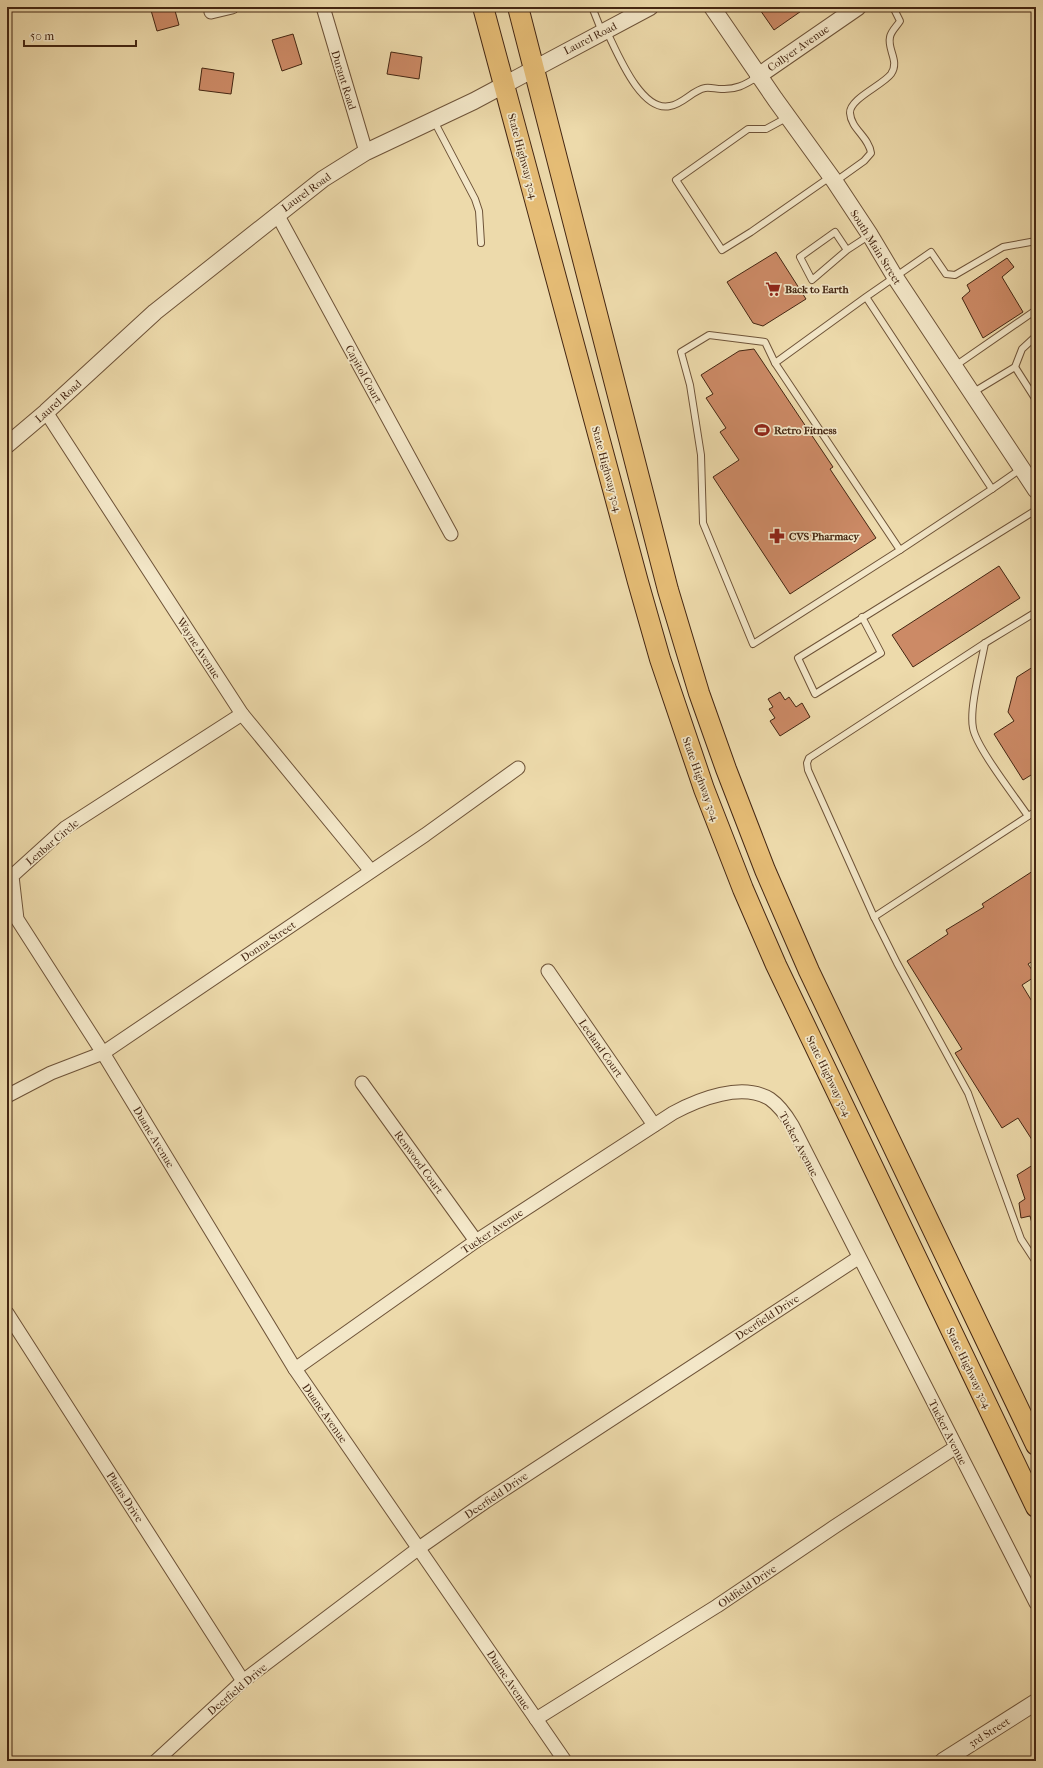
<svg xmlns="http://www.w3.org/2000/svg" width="1043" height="1768" viewBox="0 0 1043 1768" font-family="'IM FELL French Canon',serif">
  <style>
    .building { fill: #cc8a66; stroke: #442612 }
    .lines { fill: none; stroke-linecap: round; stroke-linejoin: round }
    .service-casing { stroke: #6e5338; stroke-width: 8 }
    .minor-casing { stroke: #6e5338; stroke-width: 15 }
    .tertiary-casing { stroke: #6e5338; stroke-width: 18 }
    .primary-casing { stroke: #442612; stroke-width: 22 }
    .service { stroke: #f3e7c8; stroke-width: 6 }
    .minor { stroke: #f3e7c8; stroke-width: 13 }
    .tertiary { stroke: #f3e7c8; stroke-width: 16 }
    .primary { stroke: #e6bd76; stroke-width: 20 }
    .labels { text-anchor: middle; stroke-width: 3.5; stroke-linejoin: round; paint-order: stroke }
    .street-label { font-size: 11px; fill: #442612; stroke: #f3e7c8 }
    .poi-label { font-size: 11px; font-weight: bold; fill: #442612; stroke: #f3e7c8; text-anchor: start }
  </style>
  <rect width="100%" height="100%" fill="#eddaab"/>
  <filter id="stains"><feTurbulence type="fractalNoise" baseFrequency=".005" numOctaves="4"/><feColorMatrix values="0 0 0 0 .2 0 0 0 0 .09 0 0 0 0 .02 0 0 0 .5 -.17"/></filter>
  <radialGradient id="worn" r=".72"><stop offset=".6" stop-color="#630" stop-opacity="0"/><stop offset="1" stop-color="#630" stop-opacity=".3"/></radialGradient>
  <g class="building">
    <path d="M150,7h24l5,18 -22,6z"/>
    <path d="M758,7h49l-33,23z"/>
    <path d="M293,34l9,30 -20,7 -10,-31z"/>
    <path d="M391,52l31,5 -3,22 -32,-5z"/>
    <path d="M202,68l32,5 -3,21 -32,-4z"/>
    <path d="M776,252l30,47 -43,27 -10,-3 -26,-41z"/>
    <path d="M1007,258l7,9 -12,10 21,35 -40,26 -21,-40 8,-7 -3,-6z"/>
    <path d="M754,349l79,118 -3,2 46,69 -86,56 -77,-117 26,-17 -19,-28 6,-4 -20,-30 7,-4 -12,-19 38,-24z"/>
    <path d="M999,566l21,32 -107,69 -21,-32z"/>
    <path d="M1036,665v107l-13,8 -29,-46 20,-13 -6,-9 9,-35z"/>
    <path d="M780,692l5,8 4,-3 7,10 6,-4 8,14 -30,19 -10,-15 5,-3 -6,-9 4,-2 -5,-8z"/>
    <path d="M1036,869v90l-8,5 8,12 -14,9 14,23v138l-18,-28 -16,10 -47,-75 7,-4 -55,-88 41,-27 -2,-4 38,-23 -2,-3z"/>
    <path d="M1036,1163v63l-3,1 -3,-11 -9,2 -2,-15 6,-4 -8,-24z"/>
  </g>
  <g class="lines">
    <g class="service-casing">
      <g id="service">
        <path d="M592,7l10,25"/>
        <path d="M607,32c10,20 34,81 63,74 13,-2 23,-16 35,-18 5,-1 11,1 16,1 14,1 24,-4 36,-12"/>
        <path d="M788,117l-22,12h-18l-72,51 46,70 29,-18 79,-55"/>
        <path d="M434,121l41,78 4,12 2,32"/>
        <path d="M836,181l28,-20 7,-8c-2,-16 -20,-24 -21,-40 -1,-14 33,-28 41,-39 9,-13 -4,-24 -1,-37 1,-6 7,-11 10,-16l-7,-14"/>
        <path d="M847,250l-12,-18 -35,25 12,23 35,-30 23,-15"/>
        <path d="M866,297l126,192 -92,61 -125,-187 91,-66 65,-45 15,22 9,1 48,-28 33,-6"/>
        <path d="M775,363l-10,-21 -56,-7 -28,17 9,33 11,70 2,68 50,121 147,-94"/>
        <path d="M955,366l81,-56"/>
        <path d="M1015,367l21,33"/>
        <path d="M972,393l43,-26 7,-18 14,-13"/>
        <path d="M992,489l30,-21"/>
        <path d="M1036,612l-51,31 -176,115 -2,5 1,7 66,147 162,-106"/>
        <path d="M862,617l19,36 -66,41 -17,-36 238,-148"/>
        <path d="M985,643c-4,22 -16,65 -12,85 3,19 43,70 55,88"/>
        <path d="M874,917l23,46 71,130 53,146 15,23"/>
      </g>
    </g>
    <g class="minor-casing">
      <g id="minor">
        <path d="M323,7l43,145"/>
        <path d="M211,12l21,-5"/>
        <path d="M277,214l174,320"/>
        <path d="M46,412l196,302 129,157"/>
        <path d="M242,714l-177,114 -53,48 5,43 86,134 192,316 270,392"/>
        <path d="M548,971l106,154"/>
        <path d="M362,1083l114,158"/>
        <path d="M7,1096l44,-23 52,-20 322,-218 93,-67"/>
        <path d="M7,1313l236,368"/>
        <path d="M295,1369l181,-128 197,-128c26,-14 69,-31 97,-14 10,7 16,16 22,26l244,478"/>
        <path d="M536,1719l181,-113 117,-79 122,-80"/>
        <path d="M156,1761l87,-80 176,-133 66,-46 373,-244"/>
      </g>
    </g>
    <g class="tertiary-casing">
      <g id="tertiary">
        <path d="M712,7l63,92 60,83 35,53 25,42 141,213"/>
        <path d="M758,76l100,-69"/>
        <path d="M7,445l39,-33 109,-100 168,-133 43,-27 108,-51 176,-94"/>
        <path d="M943,1761l93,-59"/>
      </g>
    </g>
    <g class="primary-casing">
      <g id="primary">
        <path d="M483,7l155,575 22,77 44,130 39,100 33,76 260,542"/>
        <path d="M518,7l150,583 31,103 27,76 39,101 44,101 227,474"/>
      </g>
    </g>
    <use href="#service" class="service"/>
    <use href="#minor" class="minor"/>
    <use href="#tertiary" class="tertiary"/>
    <use href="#primary" class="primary"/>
  </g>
  <defs>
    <g id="supermarket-bare" transform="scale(1.2)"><path d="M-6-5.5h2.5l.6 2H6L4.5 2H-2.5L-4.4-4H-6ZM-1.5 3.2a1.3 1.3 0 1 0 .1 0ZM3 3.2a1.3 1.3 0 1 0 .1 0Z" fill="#8f2418" stroke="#f3e7c8" stroke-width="2.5" paint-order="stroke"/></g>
    <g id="stadium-bare" transform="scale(1.2)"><path d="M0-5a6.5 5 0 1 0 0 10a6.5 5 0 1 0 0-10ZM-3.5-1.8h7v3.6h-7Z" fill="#8f2418" stroke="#f3e7c8" stroke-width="2.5" paint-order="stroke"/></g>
    <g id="pharmacy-bare" transform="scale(1.2)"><path d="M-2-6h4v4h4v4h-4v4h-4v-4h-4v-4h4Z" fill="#8f2418" stroke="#f3e7c8" stroke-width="2.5" paint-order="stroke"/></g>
  </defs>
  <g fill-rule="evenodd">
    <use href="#supermarket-bare" x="773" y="289"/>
    <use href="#stadium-bare" x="762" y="430"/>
    <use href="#pharmacy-bare" x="777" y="536"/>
  </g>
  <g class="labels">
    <g class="street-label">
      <text transform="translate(590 38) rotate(-27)" y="4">Laurel Road</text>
      <text transform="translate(798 48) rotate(-35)" y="4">Collyer Avenue</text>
      <text transform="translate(344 80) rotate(73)" y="4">Durant Road</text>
      <text transform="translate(523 156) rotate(75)" y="4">State Highway 304</text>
      <text transform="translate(306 192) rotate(-36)" y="4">Laurel Road</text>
      <text transform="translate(876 247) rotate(58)" y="4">South Main Street</text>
      <text transform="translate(364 374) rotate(61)" y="4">Capitol Court</text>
      <text transform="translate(58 401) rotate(-42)" y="4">Laurel Road</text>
      <text transform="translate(607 469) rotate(75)" y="4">State Highway 304</text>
      <text transform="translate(199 648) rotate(57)" y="4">Wayne Avenue</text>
      <text transform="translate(701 779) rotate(70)" y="4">State Highway 304</text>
      <text transform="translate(52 842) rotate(-40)" y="4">Lenbar Circle</text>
      <text transform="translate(268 941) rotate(-34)" y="4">Donna Street</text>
      <text transform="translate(601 1048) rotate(55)" y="4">Leeland Court</text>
      <text transform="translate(829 1076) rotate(64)" y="4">State Highway 304</text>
      <text transform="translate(154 1137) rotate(59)" y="4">Duane Avenue</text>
      <text transform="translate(799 1144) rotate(62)" y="4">Tucker Avenue</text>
      <text transform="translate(419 1162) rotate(54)" y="4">Renwood Court</text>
      <text transform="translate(492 1231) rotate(-34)" y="4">Tucker Avenue</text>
      <text transform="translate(767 1317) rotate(-33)" y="4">Deerfield Drive</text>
      <text transform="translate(969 1368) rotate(64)" y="4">State Highway 304</text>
      <text transform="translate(325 1413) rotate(55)" y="4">Duane Avenue</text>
      <text transform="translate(948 1432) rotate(63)" y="4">Tucker Avenue</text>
      <text transform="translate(496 1495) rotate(-34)" y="4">Deerfield Drive</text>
      <text transform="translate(125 1497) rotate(57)" y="4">Plains Drive</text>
      <text transform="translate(747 1586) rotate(-34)" y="4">Oldfield Drive</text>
      <text transform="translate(509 1680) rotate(56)" y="4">Duane Avenue</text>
      <text transform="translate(237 1689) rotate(-40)" y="4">Deerfield Drive</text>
      <text transform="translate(989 1732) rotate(-32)" y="4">3rd Street</text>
    </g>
    <g class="poi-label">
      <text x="785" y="293">Back to Earth</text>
      <text x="774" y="434">Retro Fitness</text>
      <text x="789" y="540">CVS Pharmacy</text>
    </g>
  </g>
  <rect width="1043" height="1768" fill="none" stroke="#eddaab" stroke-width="24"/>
  <rect x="8" y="8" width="1027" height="1752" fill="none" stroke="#442612" stroke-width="2"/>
  <rect x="12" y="12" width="1019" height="1744" fill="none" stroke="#442612"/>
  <path d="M24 40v6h112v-6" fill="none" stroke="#442612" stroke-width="2"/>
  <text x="30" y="40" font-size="12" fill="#442612" stroke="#f3e7c8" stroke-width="3" paint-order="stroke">50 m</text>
  <rect width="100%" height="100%" filter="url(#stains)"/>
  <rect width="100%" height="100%" fill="url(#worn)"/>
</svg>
